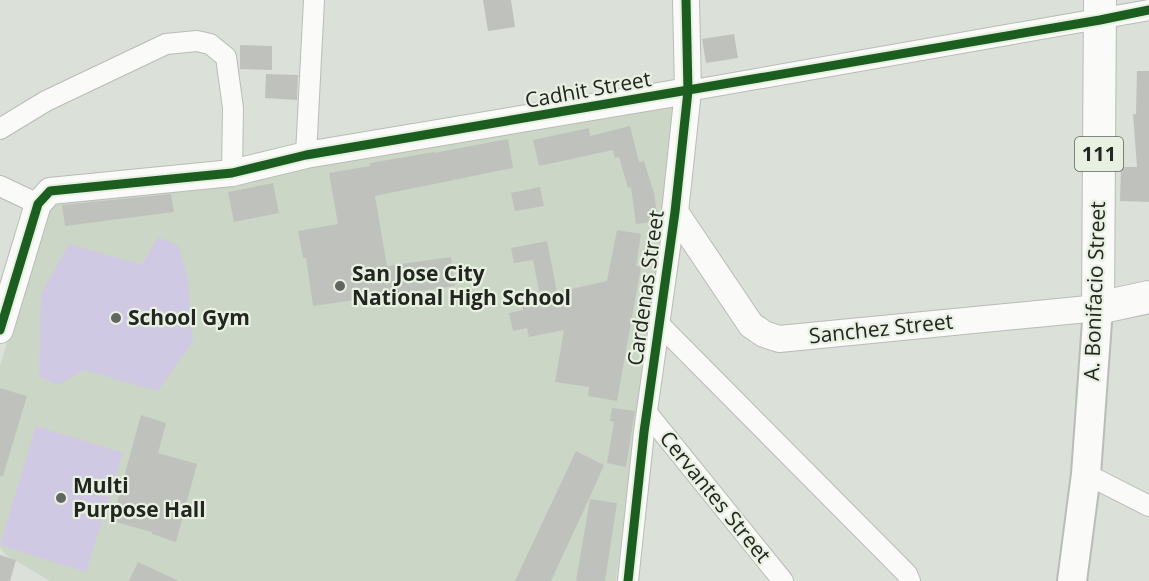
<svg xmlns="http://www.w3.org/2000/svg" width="1149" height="581" viewBox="0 0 1149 581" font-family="'Open Sans',sans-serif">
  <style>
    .built { fill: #ccd6c7 }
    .grass { fill: #d0c9e4 }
    .building { fill: #bfc2bc }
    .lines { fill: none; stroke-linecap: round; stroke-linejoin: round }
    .minor-casing { stroke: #b9bcb7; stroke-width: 22 }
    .tertiary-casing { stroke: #b9bcb7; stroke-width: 28 }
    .secondary-casing { stroke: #b9bcb7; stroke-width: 32 }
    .primary-casing { stroke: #b9bcb7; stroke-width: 34 }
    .minor { stroke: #fafaf9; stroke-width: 20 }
    .tertiary { stroke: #fafaf9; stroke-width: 26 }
    .secondary { stroke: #fafaf9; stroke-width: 28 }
    .primary { stroke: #fafaf9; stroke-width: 32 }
    .cycleway-casing { stroke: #e7f0e1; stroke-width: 13 }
    .cycleway { stroke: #1b5e20; stroke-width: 9 }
    .poi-dot { fill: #636660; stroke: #e7f0e1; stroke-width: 2 }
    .labels { text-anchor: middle; stroke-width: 4.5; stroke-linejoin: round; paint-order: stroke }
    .shield { fill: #e7f0e1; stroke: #5d625a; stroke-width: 1.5 }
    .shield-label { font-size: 20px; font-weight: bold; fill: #222520 }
    .street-label { font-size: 21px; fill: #222520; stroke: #e7f0e1 }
    .poi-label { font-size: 21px; font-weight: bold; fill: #222520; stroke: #e7f0e1; text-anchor: start }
  </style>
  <rect width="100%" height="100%" fill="#dbe0d8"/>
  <path class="built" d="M680,99l-64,482h-566l-44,-26 -6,-7v-182l50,-166z"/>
  <g class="grass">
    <path d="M158,237l20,8 10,34 5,62 -35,50 -74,-21 -26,15 -19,-9 2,-82 28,-50 73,21z"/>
    <path d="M36,426l87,27 -37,119 -86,-27z"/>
  </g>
  <g class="building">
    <path d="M483,0h28l4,27 -27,4z"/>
    <path d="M734,34l4,24 -32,5 -4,-24z"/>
    <path d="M240,45l32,1v24l-32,-1z"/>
    <path d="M1137,71h12v131l-29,-1 1,-34h16l-4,-53h3z"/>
    <path d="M266,74l32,1 -1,25 -32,-2z"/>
    <path d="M630,126l9,36 5,-1 10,32 4,28 -22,3 -5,-37 -3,1 -9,-31 -4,1 -2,-8 -74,16 -6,-26 56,-12 1,8z"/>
    <path d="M508,139l5,29 -138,28 12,70 64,-9 4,29 -142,20 -7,-48h-3l-5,-27 40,-7 -9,-51 41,-7v-3l64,-11v1z"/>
    <path d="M273,183l6,30 -45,9 -6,-30z"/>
    <path d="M540,187l4,19 -29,5 -4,-18z"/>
    <path d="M171,194l3,18 -109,14 -3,-21z"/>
    <path d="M617,230l24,4 -5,32 5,1 -24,134 -29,-5 1,-9 -34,-5 9,-52 -35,7 -2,-9 -14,3 -4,-18 14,-3 -2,-9 19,-5 -7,-36 -19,3 -3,-15 36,-7 10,51 50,-11z"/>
    <path d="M0,388l27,8 -24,80h-3z"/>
    <path d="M612,408l23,3 -9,56 -19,-4 7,-41 -4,-1z"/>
    <path d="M141,415l25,8 -8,30 39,11 -21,78 -24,-8v-2l-40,-11z"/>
    <path d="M576,451l28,14 -16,36 -37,80h-36z"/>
    <path d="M590,499l27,4 -12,78h-29z"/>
    <path d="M0,555l16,5 -6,21h-10z"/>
    <path d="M138,562l41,19h-50z"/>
  </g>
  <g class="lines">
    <g class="minor-casing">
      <g id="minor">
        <path d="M688,91l461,-81"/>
        <path d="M0,129l46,-28 120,-57 31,-3 13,3 16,13 7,51 -1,65"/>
        <path d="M306,155l8,-155"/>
        <path d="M0,186l38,18"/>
        <path d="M659,324l248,250 3,7"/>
        <path d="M647,413l136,168"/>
        <path d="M1086,474l63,32"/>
        <path d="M628,581l16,-149 31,-220"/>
      </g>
    </g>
    <g class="tertiary-casing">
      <g id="tertiary">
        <path d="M686,0l2,91 -13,121 76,113 13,9 15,5 319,-31"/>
        <path d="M0,330l38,-126 12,-13 182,-18 74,-18 382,-64"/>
      </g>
    </g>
    <g class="secondary-casing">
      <path id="secondary" d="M1072,581l14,-107 12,-166"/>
    </g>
    <g class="primary-casing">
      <path id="primary" d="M1100,0l-2,308 51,-11"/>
    </g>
    <use href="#minor" class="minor"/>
    <use href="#tertiary" class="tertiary"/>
    <use href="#secondary" class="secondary"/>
    <use href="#primary" class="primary"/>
    <g class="cycleway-casing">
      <g id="cycleway">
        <path d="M0,330l38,-126 12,-13 182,-18 74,-18 794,-135 49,-10"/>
        <path d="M628,581l16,-149 31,-220 13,-121 -2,-91"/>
      </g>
    </g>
    <use href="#cycleway" class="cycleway"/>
  </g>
  <g class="poi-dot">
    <circle cx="340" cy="286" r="6"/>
    <circle cx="116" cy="318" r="6"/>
    <circle cx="61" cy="498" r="6"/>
  </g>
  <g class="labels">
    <rect class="shield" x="1075" y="137" width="48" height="34" rx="4.5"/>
    <g class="shield-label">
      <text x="1099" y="161">111</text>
    </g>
    <g class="street-label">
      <text transform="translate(588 90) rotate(-10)" y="7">Cadhit Street</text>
      <text transform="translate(646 288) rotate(-82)" y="7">Cardenas Street</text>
      <text transform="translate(1095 291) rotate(-88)" y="7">A. Bonifacio Street</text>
      <text transform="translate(881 329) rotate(-6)" y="7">Sanchez Street</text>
      <text transform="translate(715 497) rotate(51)" y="7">Cervantes Street</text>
    </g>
    <g class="poi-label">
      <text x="352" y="281">San Jose City<tspan x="352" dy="24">National High School</tspan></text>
      <text x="128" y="325">School Gym</text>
      <text x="73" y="493">Multi<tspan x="73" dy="24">Purpose Hall</tspan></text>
    </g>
  </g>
</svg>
